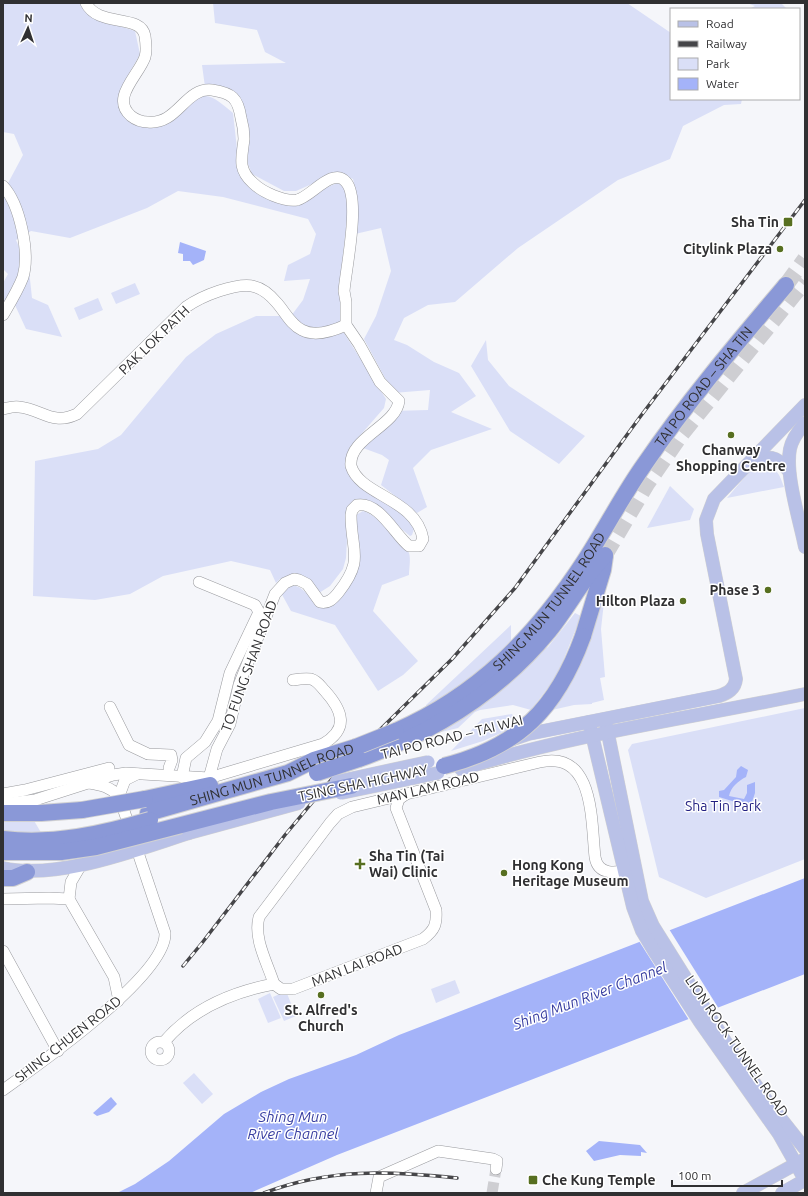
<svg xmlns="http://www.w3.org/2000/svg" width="808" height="1196" viewBox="0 0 808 1196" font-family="Ubuntu,sans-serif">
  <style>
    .green { fill: #dadff7 }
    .water { fill: #a4b3f9 }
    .pier { fill: #f5f6fa }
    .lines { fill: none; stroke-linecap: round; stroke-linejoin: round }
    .minor-tunnel { stroke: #ceced2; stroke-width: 11; stroke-dasharray: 11 5.5; stroke-linecap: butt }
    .highway-tunnel { stroke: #ceced2; stroke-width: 16; stroke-dasharray: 16 8; stroke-linecap: butt }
    .minor-casing { stroke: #999a9e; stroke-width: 12 }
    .major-casing { stroke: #d1d1d2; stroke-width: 14 }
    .highway-casing { stroke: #d1d1d2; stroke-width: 18 }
    .minor { stroke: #fff; stroke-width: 11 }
    .major { stroke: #b9c1e7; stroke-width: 13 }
    .highway { stroke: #8a98d7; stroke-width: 16 }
    .rail-casing { stroke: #464649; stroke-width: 3.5 }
    .rail { stroke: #fff; stroke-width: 2; stroke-dasharray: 6; stroke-linecap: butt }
    .major-bridge-casing { stroke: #d1d1d2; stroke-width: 14; stroke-linecap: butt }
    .highway-bridge-casing { stroke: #d1d1d2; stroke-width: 18; stroke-linecap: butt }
    .major-bridge { stroke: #b9c1e7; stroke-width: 13 }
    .highway-bridge { stroke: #8a98d7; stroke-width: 16 }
    .poi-dot { fill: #576f20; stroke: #fff; stroke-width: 1.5 }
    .labels { text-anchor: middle; stroke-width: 3; stroke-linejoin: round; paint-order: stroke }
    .poi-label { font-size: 14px; font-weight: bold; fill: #303032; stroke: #fff; text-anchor: end }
    .street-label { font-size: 14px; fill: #303032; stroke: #fff }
    .park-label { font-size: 14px; fill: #221f81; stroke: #fff }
    .water-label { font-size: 15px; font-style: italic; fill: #383ea1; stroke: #fff }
  </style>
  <rect width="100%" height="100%" fill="#f5f6fa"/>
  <g class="green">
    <path d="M3,3h84l7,15 41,13 5,23c-11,22 -39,55 -4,70 10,4 23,4 33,-1 11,-6 21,-25 32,-27 12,-2 23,10 32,17l6,54 6,14 53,19 39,-17 8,3 3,25 -8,69 2,44 -19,6 -20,-3 -12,-11 12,-16 7,-21 -26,2 4,-16 22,-11 6,-20 -8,-15 -85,-22 -45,-6 -31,17 -77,30 -39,-7 -7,4 -17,-50 16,-30 -9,-21 -11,-2z"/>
    <path d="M213,3h414l44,30v66h71l-1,5 -17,1 -41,21 -13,33 -52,21 -100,68 -63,54 -27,3 -24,13 -10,22 13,5 27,17 25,11 17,23 -25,16 41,17 -61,21 -18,18 14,39 -10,6 -36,-28 8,-25 -7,-5 -19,-7 29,-37 36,-1 2,-20 -37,3 -29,-54 12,-23 15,-45 -10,-43 -26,6c2,-20 3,-36 -2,-55l-16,-6 -41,18h-12l-32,-17 -4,-10 -6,-56 -37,-21 -3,-22 84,-2 -21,-11 -8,-22 -42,-7z"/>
    <path d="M747,3h34l6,6h-38l6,-3z"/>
    <path d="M3,192l7,9 9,37 -3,2 6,14 -4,24 -15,27v-22l5,-9 -5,-5z"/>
    <path d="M29,270l3,28 16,7 14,32 -36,-8 -11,-24z"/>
    <path d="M135,283l5,11 -24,10 -5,-11z"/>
    <path d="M98,298l5,12 -24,10 -5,-12z"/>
    <path d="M256,316h27l8,11 53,6 42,66 -2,9 -34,39 -2,7 1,12 60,53 5,10 -2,6 -2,1 -34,-28 -14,-5 -14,17 -2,38 -3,11 -13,17 -11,7 -29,-17 -10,3 -4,4 -6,-13 -39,-9 -68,15 -33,18 -35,6 -62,-4 2,-135 63,-12 23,-14 65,-78 30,-23z"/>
    <path d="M486,340l2,20 21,26 76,50 -26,28 -49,-33 -39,-65z"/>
    <path d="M765,466c13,2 15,10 19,21l-57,11 22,-26z"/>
    <path d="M670,486l24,23 -4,11 -43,8z"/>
    <path d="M363,511c11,2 43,31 46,42 2,6 0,16 0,22l-27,10 -9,26 45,50 -15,14 -25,16 -43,-66 -44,-14 -11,-20c22,-13 21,2 38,11l9,-3 24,-26 5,-58z"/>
    <path d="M602,595l2,7 -3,27 4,48 -5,1 4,22 -12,3v1l-18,1 -22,5z"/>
    <path d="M575,613l6,3 -24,60 -26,34 -18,-5 -33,5 -5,2 -17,16 -21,5 -11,-28 85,-80v42l37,-20z"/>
    <path d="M805,708v151l-99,39 -47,-21 -31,-127 4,-6z"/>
    <path d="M512,714l2,3 -17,4 2,8 12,-2 -10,6 -18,8 -32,10 31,-32z"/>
    <path d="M3,814h27l19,32 -46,-2z"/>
    <path d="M455,980l5,13 -24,10 -5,-14z"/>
    <path d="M286,991l10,25 -12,5 -11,-24z"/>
    <path d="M270,993l11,25 -13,5 -10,-24z"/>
    <path d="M194,1073l19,21 -11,10 -19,-21z"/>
  </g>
  <g class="water">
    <path d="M180,242l26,9 -2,9 -11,5 -3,-4h-7v-7l-5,-1z"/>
    <path d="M741,766l7,4 -2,7c-8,4 -15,10 -17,19l15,3 3,-6v-8l8,-3v11l-3,9 -7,3 -26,-8v-6l5,-1 12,-13 1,-7z"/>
    <path d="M805,878v96l-468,181 -87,38h-133l18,-9 34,-23 55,-47 37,-22 28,-13 67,-24 43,-20z"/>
    <path d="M111,1097l6,7 -8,8 -12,4 -4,-3z"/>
    <path d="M599,1141l41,4 7,8 -6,-1v4l-21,-1 -26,6 -8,-10z"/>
  </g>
  <path class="pier" d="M669,929l50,80 -30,11 -50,-79z"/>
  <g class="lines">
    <path class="minor-tunnel" d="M492,1193l4,-24"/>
    <g class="highway-tunnel">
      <path d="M786,285l19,-26"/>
      <path d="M605,555l42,-71 34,-49 124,-154"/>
    </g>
    <g class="minor-casing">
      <g id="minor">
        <path d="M86,3c12,25 55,10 59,33 1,7 2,15 0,21 -6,18 -35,41 -14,59 5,4 11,6 17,6 30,3 37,-35 64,-32 20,3 26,8 29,28 2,7 3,14 3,21 -2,18 -7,30 9,44 9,9 31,19 44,17 14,-3 36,-34 49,-18 15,17 0,86 -2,109l2,11v23l13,19 21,38 19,19c-3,25 -51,37 -48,65 9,30 65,32 72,73l-4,7h-10c-14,-11 -30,-45 -52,-41l-5,5 -1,5c0,37 14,44 -13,78 -5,6 -10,11 -18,9l-13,-18 -8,-4 -5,-1 -9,4 -10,11 -36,91 -9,39 -13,25 -8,29"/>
        <path d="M3,186c17,18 27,67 20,91 -5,13 -13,26 -20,38"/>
        <path d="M3,409c5,-1 10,-3 16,-2 23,2 33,19 58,7l109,-107c10,-7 21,-12 33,-16 25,-8 40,-10 58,12 8,9 14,22 25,27 13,7 31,1 44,-5"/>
        <path d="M110,707l19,38 19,9 23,1 1,5 -3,8"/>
        <path d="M182,777l4,-19 19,-16 13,-21 12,-48 29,-61 -4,-7 -56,-23"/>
        <path d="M3,794l22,-4 84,-22"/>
        <path d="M119,796l6,-16 12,-6"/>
        <path d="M3,804l32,-4 78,-25 13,-2 83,5 114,-34c26,-15 20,-33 2,-53 -4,-4 -7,-10 -14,-12 -6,-1 -12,0 -18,1"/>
        <path d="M3,899l46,-1 20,1 45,78 4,19v5"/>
        <path d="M69,899l2,-17 10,-17"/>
        <path d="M3,951l55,100"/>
        <path d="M274,984c-6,-20 -21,-45 -15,-67l71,-94 8,-9 14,-7 188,-45c55,-12 51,60 55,95 3,19 21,16 37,12"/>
        <circle cx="160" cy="1051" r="9"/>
        <path d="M164,1042c28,-33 68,-50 110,-58l7,5h12l130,-50c12,-9 14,-15 13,-29l-40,-102 3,-9 7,-5"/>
        <path d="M3,1090c35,-25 164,-115 162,-157l-46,-137c-9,-9 -17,-11 -30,-13"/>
        <path d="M376,1193l3,-16 59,-26 55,8 4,2 -1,8"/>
      </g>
    </g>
    <g class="major-casing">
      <g id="major">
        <path d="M805,423c-7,8 -13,16 -15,26 -5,26 10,72 15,98"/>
        <path d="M750,463c19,-8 26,-8 39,8"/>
        <path d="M605,719l37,182 11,25 72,115 42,60 38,48"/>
        <path d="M589,722l44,185 9,24 12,20 46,71 79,112 26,46"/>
        <path d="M513,739l15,-5 191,-38c9,-3 16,-7 17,-17l-29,-145 -1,-14 8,-21 91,-94"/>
        <path d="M461,769c113,-35 229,-51 344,-75"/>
        <path d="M3,868c56,12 132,-18 186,-35"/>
        <path d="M743,1193l62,-34"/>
        <path d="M782,1193l23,-13"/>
      </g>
    </g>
    <g class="highway-casing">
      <g id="highway">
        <path d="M583,636l20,-66 2,-14"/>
        <path id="s1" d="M396,731c82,-36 139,-94 188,-169 21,-32 38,-66 60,-97 43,-63 93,-122 142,-180"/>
        <path d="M359,759c74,-26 140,-67 190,-128 20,-25 34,-53 56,-76"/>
        <path d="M145,799l65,-14"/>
        <path d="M3,813h38l41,-3"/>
        <path id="s2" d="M148,813l140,-40 26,-13 42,-13"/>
        <path d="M3,878h10l14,-6"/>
      </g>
    </g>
    <use href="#minor" class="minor"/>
    <use href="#major" class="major"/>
    <use href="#highway" class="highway"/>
    <g class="rail-casing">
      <g id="rail">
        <path d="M183,966l19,-23 83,-108 56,-67 111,-109 63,-71 125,-171 165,-217"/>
        <path d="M264,1193c66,-25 124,-22 193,-15"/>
      </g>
    </g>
    <use href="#rail" class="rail"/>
    <g class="major-bridge-casing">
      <g id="major-bridge">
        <path d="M336,782l92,-20"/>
        <path d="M341,793l97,-20"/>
        <path d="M189,833l110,-30"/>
      </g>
    </g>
    <g class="highway-bridge-casing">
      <g id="highway-bridge">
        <path d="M356,747l40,-16"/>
        <path d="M444,766c75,-19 113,-58 139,-130"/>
        <path d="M317,773l42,-14"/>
        <path d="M82,810l63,-11"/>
        <path d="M3,839c50,6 100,-5 147,-19"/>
        <path d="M3,852h58l35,-5 175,-45 80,-16"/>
      </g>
    </g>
    <use href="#major-bridge" class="major-bridge"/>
    <use href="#highway-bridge" class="highway-bridge"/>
  </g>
  <g class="poi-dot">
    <rect x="783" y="217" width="10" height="10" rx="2"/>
    <circle cx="780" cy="249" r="4"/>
    <circle cx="731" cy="435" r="4"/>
    <circle cx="768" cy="590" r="4"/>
    <circle cx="683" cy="601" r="4"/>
    <path d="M358 858h4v4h4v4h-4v4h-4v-4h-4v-4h4z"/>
    <circle cx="504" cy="873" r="4"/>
    <circle cx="321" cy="995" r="4"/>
    <rect x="528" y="1175" width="10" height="10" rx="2"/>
  </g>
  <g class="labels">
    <g class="poi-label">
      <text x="779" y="227">Sha Tin</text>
      <text x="772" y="254">Citylink Plaza</text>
      <text x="731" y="455" text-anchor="middle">Chanway<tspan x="731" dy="16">Shopping Centre</tspan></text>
      <text x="760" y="595">Phase 3</text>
      <text x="675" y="606">Hilton Plaza</text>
      <text x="369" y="861" text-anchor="start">Sha Tin (Tai<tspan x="369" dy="16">Wai) Clinic</tspan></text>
      <text x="512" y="870" text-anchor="start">Hong Kong<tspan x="512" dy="16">Heritage Museum</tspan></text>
      <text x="321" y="1015" text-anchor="middle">St. Alfred's<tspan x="321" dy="16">Church</tspan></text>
      <text x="542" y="1185" text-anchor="start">Che Kung Temple</text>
    </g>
    <g class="street-label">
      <text transform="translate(154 340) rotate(-44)" y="5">PAK LOK PATH</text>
      <text dy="5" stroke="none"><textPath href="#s1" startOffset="469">TAI PO ROAD – SHA TIN</textPath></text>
      <text dy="5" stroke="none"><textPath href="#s1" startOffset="204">SHING MUN TUNNEL ROAD</textPath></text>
      <text transform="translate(249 666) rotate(-70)" y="5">TO FUNG SHAN ROAD</text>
      <text transform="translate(452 737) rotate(-14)" y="5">TAI PO ROAD – TAI WAI</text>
      <text dy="5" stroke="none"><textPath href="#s2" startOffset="130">SHING MUN TUNNEL ROAD</textPath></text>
      <text transform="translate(363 783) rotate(-12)" y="5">TSING SHA HIGHWAY</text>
      <text transform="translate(428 788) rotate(-13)" y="5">MAN LAM ROAD</text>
      <text transform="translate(357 965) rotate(-21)" y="5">MAN LAI ROAD</text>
      <text transform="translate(68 1039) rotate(-38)" y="5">SHING CHUEN ROAD</text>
      <text transform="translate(737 1046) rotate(55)" y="5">LION ROCK TUNNEL ROAD</text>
    </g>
    <g class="park-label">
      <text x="723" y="811">Sha Tin Park</text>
    </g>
    <g class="water-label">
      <text transform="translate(590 996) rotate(-21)" y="5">Shing Mun River Channel</text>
      <text x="293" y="1122">Shing Mun<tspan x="293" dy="17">River Channel</tspan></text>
    </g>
  </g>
  <rect width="808" height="1196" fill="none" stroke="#303032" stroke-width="8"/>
  <rect x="670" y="8" width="130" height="92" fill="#ffffff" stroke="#acacad"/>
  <rect x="678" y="21" width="20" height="6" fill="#b9c1e7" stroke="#acacad"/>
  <text x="706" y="28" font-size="12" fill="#303032">Road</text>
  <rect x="678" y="41" width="20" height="6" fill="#464649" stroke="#acacad"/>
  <text x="706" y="48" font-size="12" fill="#303032">Railway</text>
  <rect x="678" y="58" width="20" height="12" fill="#dadff7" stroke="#acacad"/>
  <text x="706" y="68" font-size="12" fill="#303032">Park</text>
  <rect x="678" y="78" width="20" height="12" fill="#a4b3f9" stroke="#acacad"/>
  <text x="706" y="88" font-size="12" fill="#303032">Water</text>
  <g transform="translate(28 28) rotate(3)" stroke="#ffffff" stroke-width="3" paint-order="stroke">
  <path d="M0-3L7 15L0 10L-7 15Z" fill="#303032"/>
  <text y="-6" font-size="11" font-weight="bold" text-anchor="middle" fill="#303032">N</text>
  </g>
  <path d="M672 1180v6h110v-6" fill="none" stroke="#303032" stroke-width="2"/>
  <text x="678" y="1180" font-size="12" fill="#303032" stroke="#ffffff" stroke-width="3" paint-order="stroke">100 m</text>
</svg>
